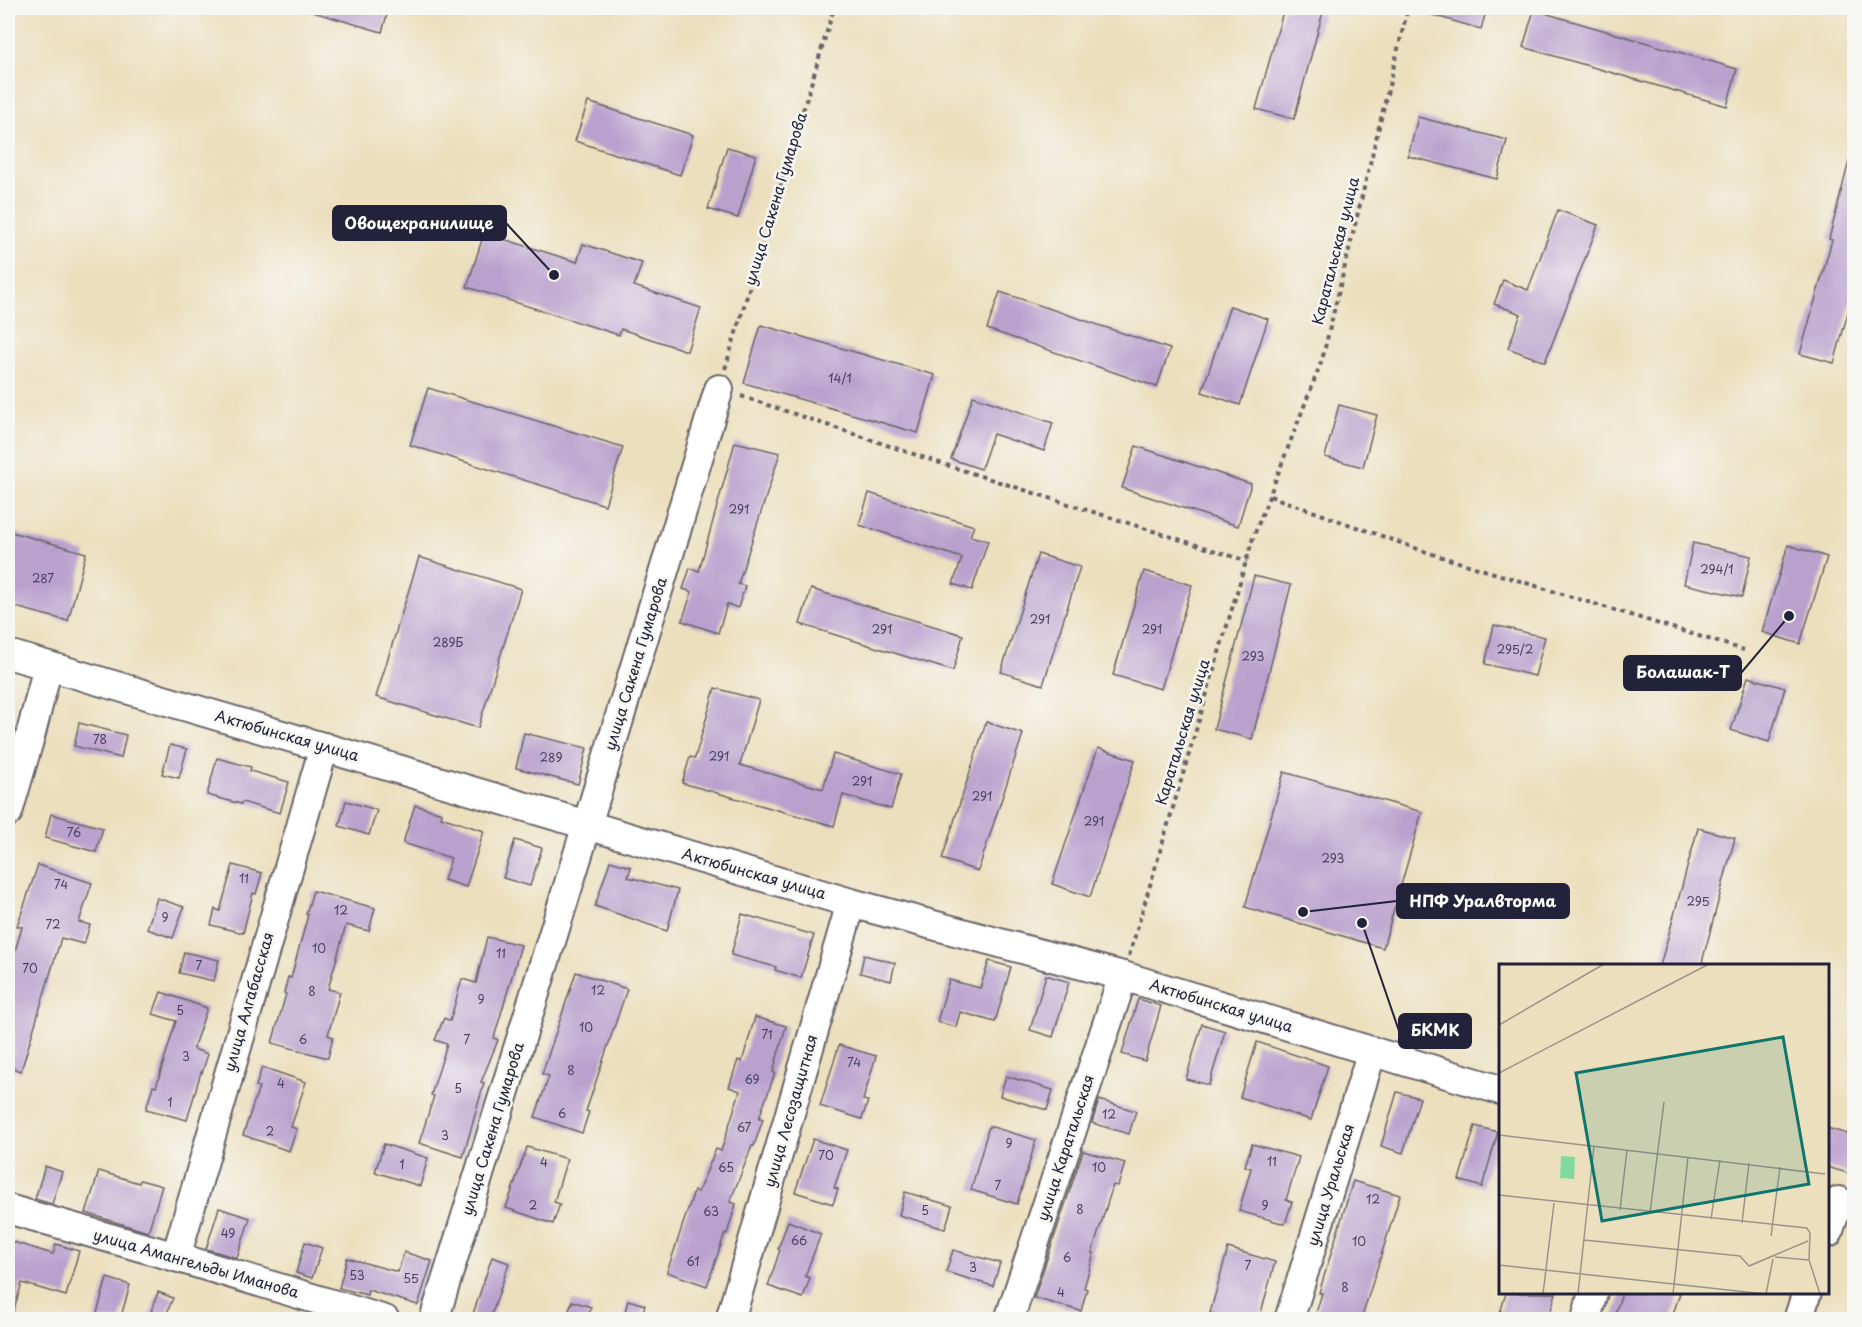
<svg xmlns="http://www.w3.org/2000/svg" width="1862" height="1327" viewBox="0 0 1862 1327" font-family="'Playpen Sans',sans-serif">
  <style>
    .building { fill: #b9a0cd }
    .lines { fill: none; stroke-linecap: round; stroke-linejoin: round }
    .minor-casing { stroke: #696468; stroke-width: 32 }
    .path { stroke: #696468; stroke-width: 4; stroke-dasharray: 4.5 4.5; stroke-linecap: butt }
    .minor { stroke: #fff; stroke-width: 28 }
    .labels { text-anchor: middle; stroke-width: 5; stroke-linejoin: round; paint-order: stroke }
    .number-label { font-size: 12px; fill: #484260 }
    .street-label { font-size: 15px; fill: #22223b; stroke: #f6f6f2 }
    .inset-road { fill: none; stroke: #9b9389; stroke-width: 1.5 }
    .view { fill: #0f766e; fill-opacity: 0.15; stroke: #0f766e; stroke-width: 3 }
    .inset-edge { fill: none; stroke: #22223b; stroke-width: 3 }
    .leader { fill: none; stroke: #22223b; stroke-width: 2 }
    .callout-dot { fill: #22223b; stroke: #f6f6f2; stroke-width: 2 }
    .callout { fill: #22223b; stroke: #22223b; stroke-width: 2 }
    .callout-label { font-size: 16px; text-anchor: middle; font-weight: bold; fill: #fff }
  </style>
  <rect width="100%" height="100%" fill="#f6f6f2"/>
  <filter id="ink" filterUnits="userSpaceOnUse"><feTurbulence type="fractalNoise" baseFrequency=".0167" numOctaves="2"/><feDisplacementMap in="SourceGraphic" scale="12" xChannelSelector="R" yChannelSelector="G"/><feConvolveMatrix kernelMatrix="1 2 1 2 8 2 1 2 1" color-interpolation-filters="sRGB"/></filter>
  <filter id="wash" filterUnits="userSpaceOnUse"><feTurbulence type="fractalNoise" baseFrequency=".008" numOctaves="4" result="noise"/><feDisplacementMap in="SourceGraphic" scale="24" xChannelSelector="R" yChannelSelector="G"/><feGaussianBlur stdDeviation="1.35" result="paint"/><feColorMatrix in="noise" values="0 0 0 0 0 0 0 0 0 0 0 0 0 0 0 0 0 1.4 0 .05"/><feComposite in="paint" operator="in"/></filter>
  <g filter="url(#wash)">
    <rect width="100%" height="100%" fill="#ecdfbd"/>
    <g id="blocks">
      <g class="building">
        <path d="M314,8h75l-7,24 -69,-20z"/>
        <path d="M1284,8h40l-30,111 -38,-10z"/>
        <path d="M1423,8h64l-6,21 -59,-17z"/>
        <path d="M1534,10l203,59 -10,37 -204,-59z"/>
        <path d="M588,102l105,33 -13,40 -105,-34z"/>
        <path d="M1418,117l89,23 -10,39 -89,-23z"/>
        <path d="M727,147l29,8 -18,63 -30,-9z"/>
        <path d="M1849,161l5,1v129l-20,72 -34,-9 32,-114 -3,-1z"/>
        <path d="M1558,210l40,15 -53,137 -37,-14 13,-34 -27,-10 9,-24 25,10z"/>
        <path d="M484,233l93,29 6,-18 59,19 -8,23 67,22 -14,43 -66,-22 -2,6 -152,-48z"/>
        <path d="M1000,292l170,57 -13,38 -170,-58z"/>
        <path d="M1230,306l38,13 -28,86 -38,-13z"/>
        <path d="M761,325l174,50 -17,58 -174,-50z"/>
        <path d="M428,388l195,59 -18,58 -195,-60z"/>
        <path d="M973,396l80,27 -9,28 -51,-17 -12,35 -30,-10z"/>
        <path d="M1339,405l38,10 -14,52 -38,-10z"/>
        <path d="M735,442l45,11 -42,131 7,2 -7,22 -11,-4 -9,29 -36,-12 10,-29 -9,-3 7,-21 9,3z"/>
        <path d="M1136,446l115,38 -13,42 -116,-38z"/>
        <path d="M869,493l105,33 -4,10 18,5 -16,49 -19,-6 9,-26 -103,-33z"/>
        <path d="M8,531l78,22 -18,68 -60,-16z"/>
        <path d="M1693,543l58,13 -9,41 -58,-13z"/>
        <path d="M1788,545l39,12 -27,87 -38,-12z"/>
        <path d="M1038,554l42,13 -37,118 -42,-13z"/>
        <path d="M419,557l102,32 -43,139 -102,-31z"/>
        <path d="M1144,571l48,14 -31,104 -48,-14z"/>
        <path d="M1254,576l37,9 -39,154 -38,-10z"/>
        <path d="M811,589l152,46 -10,36 -153,-47z"/>
        <path d="M1494,625l51,12 -10,39 -50,-12z"/>
        <path d="M1748,677l37,11 -16,54 -38,-12z"/>
        <path d="M715,688l44,12 -19,65 83,24 10,-35 68,20 -10,35 -48,-14 -9,31 -152,-43 8,-26 5,1z"/>
        <path d="M986,722l37,12 -45,137 -36,-12z"/>
        <path d="M79,723l47,12 -5,23 -47,-12z"/>
        <path d="M524,733l63,15 -9,36 -62,-16z"/>
        <path d="M170,745l17,4 -8,29 -17,-4z"/>
        <path d="M1098,748l37,12 -45,137 -38,-13z"/>
        <path d="M217,758l34,9 -1,4 39,11 -9,31 -38,-11 -1,2 -34,-9z"/>
        <path d="M1284,772l138,40 -39,136 -138,-41z"/>
        <path d="M346,801l31,9 -8,25 -30,-9z"/>
        <path d="M415,805l27,8 -1,4 43,14 -18,56 -22,-7 7,-22 -48,-15z"/>
        <path d="M51,814l52,14 -7,24 -51,-14z"/>
        <path d="M1698,828l37,10 -34,128h-41z"/>
        <path d="M515,840l27,8 -12,38 -27,-8z"/>
        <path d="M610,861l21,6 -3,10 50,13 -11,41 -72,-25z"/>
        <path d="M38,865l54,18 -13,39 11,3 -6,19 -23,-6 -40,133 -13,-4v-91l14,-49 -5,-1z"/>
        <path d="M233,865l29,8 -6,21 -3,-1 -10,40 -32,-8 4,-16 5,2z"/>
        <path d="M313,891l62,17 -6,23 -23,-6 -18,64 12,3 -12,43 5,2 -5,21 -56,-15 14,-49 -2,-1 4,-16 3,1 17,-63 -2,-1z"/>
        <path d="M157,898l27,9 -11,31 -26,-9z"/>
        <path d="M742,914l72,21 -13,43 -26,-8 1,-3 -45,-12z"/>
        <path d="M487,937l34,8 -27,93 4,2 -17,42 3,1 -21,74 -44,-14 15,-47 -3,-1 16,-51 -12,-4 9,-22 6,3 12,-42 14,4z"/>
        <path d="M184,952l35,8 -5,21 -35,-8z"/>
        <path d="M864,955l31,8 -4,18 -31,-8z"/>
        <path d="M989,961l22,6 -16,55 -35,-10 -4,15 -19,-5 12,-42 31,8z"/>
        <path d="M576,972l51,17 -41,122 3,1 -7,21 -47,-16 14,-41 -7,-2z"/>
        <path d="M1046,975l23,7 -16,55 -23,-7z"/>
        <path d="M161,992l46,16 -14,41 15,5 -6,19 -1,-1 -14,48 -41,-11 7,-23 3,1 20,-66 -23,-7z"/>
        <path d="M1138,999l23,7 -16,55 -23,-7z"/>
        <path d="M755,1017l31,9 -13,46 2,1 -16,45 4,1 -9,27h-2l-22,56 6,2 -9,30 -2,-1 -18,53 -40,-14 27,-81 4,1 18,-43 5,2 19,-60 -11,-4 9,-27 4,2z"/>
        <path d="M1202,1024l23,7 -16,54 -23,-6z"/>
        <path d="M1257,1042l71,24 -17,54 -71,-23z"/>
        <path d="M839,1045l37,11 -13,44 5,1 -6,18 -42,-13z"/>
        <path d="M262,1067l44,15 -15,45 6,2 -8,22 -46,-16 16,-48 -3,-1z"/>
        <path d="M1006,1076l47,14 -6,20 -47,-14z"/>
        <path d="M1397,1092l23,6 -17,55 -22,-7z"/>
        <path d="M1099,1100l37,11 -7,23 -37,-11z"/>
        <path d="M989,1126l47,14 -19,64 -46,-14z"/>
        <path d="M1475,1126l23,6 -16,55 -23,-7z"/>
        <path d="M1827,1128l27,8v39l-27,-8z"/>
        <path d="M813,1139l34,11 -13,38 4,1 -5,15 -38,-12z"/>
        <path d="M384,1144l44,14 -8,28 -45,-14z"/>
        <path d="M1252,1144l47,13 -13,43 6,2 -7,22 -46,-13 12,-43 -6,-2z"/>
        <path d="M527,1147l40,12 -13,43 6,2 -7,20 -47,-16z"/>
        <path d="M1083,1151l42,12 -7,23 -5,-1 -21,68h2l-10,35 3,1 -6,22 -47,-13z"/>
        <path d="M45,1166l17,6 -10,32 -17,-5z"/>
        <path d="M99,1171l40,12 1,-3 22,6 -14,46 -62,-19z"/>
        <path d="M1353,1181l47,14 -39,125h-47l8,-27h-3z"/>
        <path d="M905,1192l47,14 -7,23 -46,-14z"/>
        <path d="M219,1208l31,10 -13,40 -31,-9z"/>
        <path d="M788,1221l33,13 -16,42 5,2 -7,20 -35,-12 12,-36 -2,-1z"/>
        <path d="M10,1241l43,13 3,-10 23,7 -13,45 -44,-13 -11,36 -3,-1v-68z"/>
        <path d="M305,1242l17,6 -10,30 -16,-5z"/>
        <path d="M1228,1248l47,14 -16,58h-28l-21,-7z"/>
        <path d="M953,1250l47,13 -7,23 -47,-14z"/>
        <path d="M404,1252l28,9 -14,44 -50,-15 -1,5 -28,-7 8,-30 51,14z"/>
        <path d="M492,1257l17,6 -19,57h-19z"/>
        <path d="M107,1278l23,7 -10,35h-25z"/>
        <path d="M158,1292l15,6 -9,22h-16z"/>
        <path d="M1506,1293h50l-8,27h-50z"/>
        <path d="M1622,1293h58l-9,27h-58z"/>
        <path d="M628,1300l17,5 -4,15h-18z"/>
        <path d="M572,1301l19,6 -4,13h-21z"/>
      </g>
    </g>
  </g>
  <g filter="url(#ink)">
    <use href="#blocks" fill-opacity="0" stroke="#696468" stroke-width="1.5"/>
    <g class="lines">
      <g class="minor-casing">
        <g id="minor">
          <path d="M8,654l843,249 272,73 377,114"/>
          <path d="M8,812l22,-75 18,-71"/>
          <path d="M8,1209l168,48 209,63"/>
          <path d="M1828,1233l11,-32"/>
          <path d="M176,1257l148,-510"/>
          <path d="M434,1320l153,-495 132,-436"/>
          <path d="M730,1320l121,-417"/>
          <path d="M1009,1320l114,-344"/>
          <path d="M1289,1320l83,-269"/>
          <path d="M1586,1320l7,-28"/>
          <path d="M1798,1320l9,-28"/>
        </g>
      </g>
      <g class="path">
        <path d="M725,369l109,-361"/>
        <path d="M741,396l202,68 304,97"/>
        <path d="M1270,496l159,57 315,97"/>
        <path d="M1129,956l124,-418 69,-178 86,-352"/>
      </g>
      <use href="#minor" class="minor"/>
    </g>
  </g>
  <g class="labels">
    <g class="number-label">
      <text x="840" y="383">14/1</text>
      <text x="739" y="514">291</text>
      <text x="1717" y="574">294/1</text>
      <text x="43" y="583">287</text>
      <text x="1040" y="624">291</text>
      <text x="882" y="634">291</text>
      <text x="1152" y="634">291</text>
      <text x="448" y="647">289Б</text>
      <text x="1515" y="654">295/2</text>
      <text x="1253" y="661">293</text>
      <text x="100" y="744">78</text>
      <text x="719" y="761">291</text>
      <text x="551" y="762">289</text>
      <text x="862" y="786">291</text>
      <text x="982" y="801">291</text>
      <text x="1094" y="826">291</text>
      <text x="74" y="837">76</text>
      <text x="1333" y="863">293</text>
      <text x="244" y="883">11</text>
      <text x="61" y="889">74</text>
      <text x="1698" y="906">295</text>
      <text x="341" y="915">12</text>
      <text x="165" y="922">9</text>
      <text x="53" y="929">72</text>
      <text x="319" y="953">10</text>
      <text x="501" y="958">11</text>
      <text x="199" y="970">7</text>
      <text x="30" y="973">70</text>
      <text x="598" y="995">12</text>
      <text x="312" y="996">8</text>
      <text x="481" y="1004">9</text>
      <text x="180" y="1015">5</text>
      <text x="586" y="1032">10</text>
      <text x="767" y="1039">71</text>
      <text x="303" y="1044">6</text>
      <text x="467" y="1044">7</text>
      <text x="186" y="1061">3</text>
      <text x="854" y="1067">74</text>
      <text x="571" y="1075">8</text>
      <text x="752" y="1084">69</text>
      <text x="281" y="1088">4</text>
      <text x="458" y="1093">5</text>
      <text x="170" y="1107">1</text>
      <text x="562" y="1118">6</text>
      <text x="1109" y="1119">12</text>
      <text x="744" y="1132">67</text>
      <text x="270" y="1136">2</text>
      <text x="445" y="1140">3</text>
      <text x="1009" y="1148">9</text>
      <text x="826" y="1160">70</text>
      <text x="1272" y="1166">11</text>
      <text x="544" y="1167">4</text>
      <text x="402" y="1169">1</text>
      <text x="726" y="1172">65</text>
      <text x="1099" y="1172">10</text>
      <text x="998" y="1190">7</text>
      <text x="1373" y="1204">12</text>
      <text x="533" y="1210">2</text>
      <text x="1265" y="1210">9</text>
      <text x="1080" y="1214">8</text>
      <text x="925" y="1215">5</text>
      <text x="711" y="1216">63</text>
      <text x="228" y="1238">49</text>
      <text x="799" y="1245">66</text>
      <text x="1359" y="1246">10</text>
      <text x="1067" y="1262">6</text>
      <text x="693" y="1266">61</text>
      <text x="1248" y="1270">7</text>
      <text x="973" y="1272">3</text>
      <text x="357" y="1280">53</text>
      <text x="411" y="1283">55</text>
      <text x="1345" y="1292">8</text>
      <text x="1061" y="1297">4</text>
    </g>
    <g class="street-label">
      <text transform="translate(776 199) rotate(-73)" y="5">улица Сакена Гумарова</text>
      <text transform="translate(1336 251) rotate(-76)" y="5">Каратальская улица</text>
      <text transform="translate(636 664) rotate(-73)" y="5">улица Сакена Гумарова</text>
      <text transform="translate(1183 732) rotate(-73)" y="5">Каратальская улица</text>
      <text transform="translate(287 736) rotate(16)" y="5">Актюбинская улица</text>
      <text transform="translate(754 874) rotate(16)" y="5">Актюбинская улица</text>
      <text transform="translate(249 1002) rotate(-74)" y="5">улица Алгабасская</text>
      <text transform="translate(1221 1006) rotate(17)" y="5">Актюбинская улица</text>
      <text transform="translate(791 1111) rotate(-74)" y="5">улица Лесозащитная</text>
      <text transform="translate(493 1129) rotate(-73)" y="5">улица Сакена Гумарова</text>
      <text transform="translate(1066 1148) rotate(-72)" y="5">улица Каратальская</text>
      <text transform="translate(1331 1185) rotate(-73)" y="5">улица Уральская</text>
      <text transform="translate(196 1264) rotate(16)" y="5">улица Амангельды Иманова</text>
    </g>
  </g>
  <g transform="translate(1499 964)">
    <rect width="330" height="330" fill="#ecdfbd"/>
    <path d="M62,192l14,1 -1,22 -14,-1z" fill="#80daa0"/>
    <path class="inset-road" d="M0,61l105,-61M0,109l210,-109M0,171l326,39M0,231l308,33 3,5 -1,27 11,34M121,246l7,-60M151,249l14,-111M212,255l9,-59M243,259l7,-60M272,272l9,-69M85,276l156,16 9,10 59,-25M276,293l34,3M0,301l266,29M44,330l11,-91M79,330l16,-148M174,330l15,-137M267,330l7,-35"/>
    <path class="view" d="M284,73l26,147 -207,37 -26,-148z"/>
    <rect width="330" height="330" class="inset-edge"/>
  </g>
  <path class="leader" d="M554 275L506 223M1789 616L1741 673M1303 912L1397 901M1362 923L1399 1031"/>
  <g class="callout-dot">
    <circle cx="554" cy="275" r="6"/>
    <circle cx="1789" cy="616" r="6"/>
    <circle cx="1303" cy="912" r="6"/>
    <circle cx="1362" cy="923" r="6"/>
  </g>
  <g class="callout">
    <rect x="333" y="206" width="173" height="34" rx="6"/>
    <rect x="1624" y="656" width="117" height="34" rx="6"/>
    <rect x="1397" y="884" width="172" height="34" rx="6"/>
    <rect x="1399" y="1014" width="72" height="34" rx="6"/>
  </g>
  <g class="callout-label">
    <text x="419" y="229">Овощехранилище</text>
    <text x="1683" y="678">Болашак-Т</text>
    <text x="1483" y="907">НПФ Уралвторма</text>
    <text x="1435" y="1036">БКМК</text>
  </g>
  <rect width="1862" height="1327" fill="none" stroke="#f6f6f2" stroke-width="30"/>
</svg>
